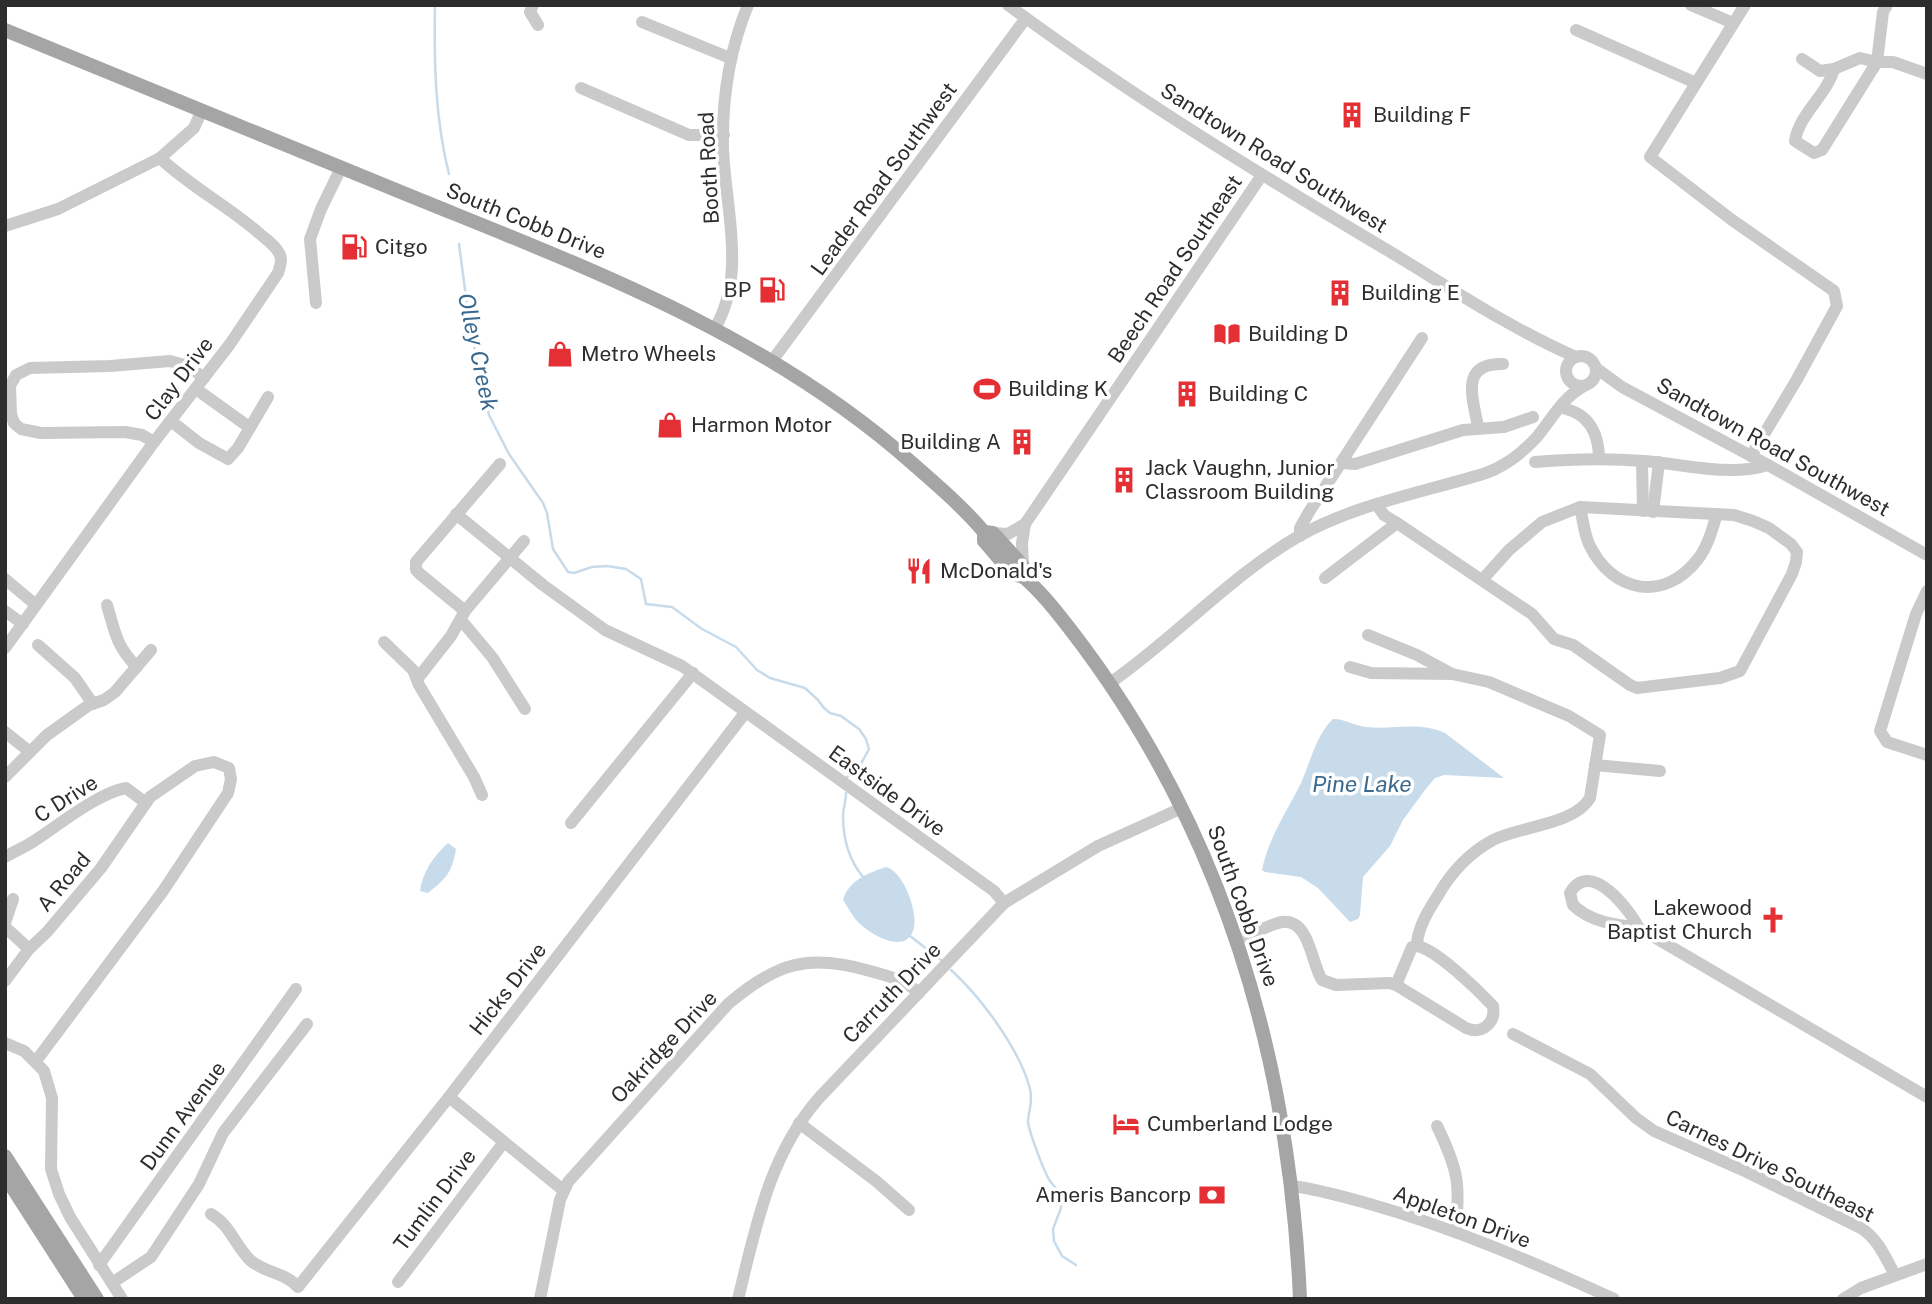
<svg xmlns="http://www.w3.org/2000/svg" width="1932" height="1304" viewBox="0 0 1932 1304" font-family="'Public Sans',sans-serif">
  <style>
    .water { fill: #c7dbeb }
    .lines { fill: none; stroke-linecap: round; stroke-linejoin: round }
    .stream { stroke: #c7dbeb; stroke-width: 2.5 }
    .minor { stroke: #cacaca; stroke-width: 12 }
    .major { stroke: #a5a5a5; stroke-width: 14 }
    .labels { text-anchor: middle; stroke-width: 7; stroke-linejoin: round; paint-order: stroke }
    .poi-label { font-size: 21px; fill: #2d2d2d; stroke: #fff; text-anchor: start }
    .street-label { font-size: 21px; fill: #2d2d2d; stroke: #fff }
    .water-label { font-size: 23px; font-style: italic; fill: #3c6a8f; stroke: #fff }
  </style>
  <rect width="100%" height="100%" fill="#fff"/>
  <g class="water">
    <path d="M1333,719c12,0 22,7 33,8 28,3 53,-6 79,6l59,45 -60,-3 -9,3 -10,12 -22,30 -13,26 -27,31 -3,38 -2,4 -8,3 -32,-34 -17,-11 -36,-5 -3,-2c6,-31 25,-59 39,-87 9,-20 16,-50 32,-64z"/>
    <path d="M448,843l8,6c-4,24 -10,29 -28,44l-8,-2c3,-20 13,-34 28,-48z"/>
    <path d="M886,867c17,3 34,48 27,64 -9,24 -43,3 -55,-9 -6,-6 -10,-15 -15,-22 6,-20 25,-27 43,-33z"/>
  </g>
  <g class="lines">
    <g class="stream">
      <path d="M435,5c-1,57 0,114 14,169"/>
      <path d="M459,244l11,83 19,88 20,39 34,49 4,10 6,36 15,23 6,1 18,-6 15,-1 19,3 15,10 5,25 26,3 30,22 34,18 21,23 13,8 35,10 13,12 6,8 6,5 11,3 18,13 7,10 3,10 -12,22 -10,6"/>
      <path d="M846,793c0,8 -3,16 -3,23 0,22 6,44 20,61"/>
      <path d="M910,936l31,24"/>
      <path d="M951,970c30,27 69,80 79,119 3,15 -1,18 -2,32 0,8 16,51 22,60 3,4 7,8 10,12l1,15 -8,21 1,12 8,15 14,9"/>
    </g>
    <g class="minor">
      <path d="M533,5l-3,7 8,13"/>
      <path d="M1008,5c120,88 246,166 374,242 64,38 125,80 194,110"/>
      <path d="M1691,5l42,18"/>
      <path d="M1745,5l-95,152 82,63 102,71 3,15 -41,75 -45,75"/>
      <path d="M1887,5l-4,7 -6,50 -55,88 -8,3 -19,-12c4,-27 32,-46 39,-72l26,-11 17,4h16l34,12"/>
      <path d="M642,22l88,36"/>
      <path d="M1576,30l120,53"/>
      <path d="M1802,59l18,12 14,-2"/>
      <path d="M581,88l108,47h35"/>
      <path d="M5,226l53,-17 102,-51 34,-30 8,-18"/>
      <path d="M316,303l-6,-64 11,-30 20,-41"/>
      <path d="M715,328c32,-54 10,-121 8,-180 -1,-50 6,-97 25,-143"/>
      <circle cx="1581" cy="371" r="15"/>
      <path d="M772,361l254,-343"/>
      <path d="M1596,368l26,19 146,78 159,90"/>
      <path d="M196,389l53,38"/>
      <path d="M1566,409c24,6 33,26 33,50"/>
      <path d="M171,421l28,22 29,16 10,-11 30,-51"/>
      <path d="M1478,427c-5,-29 -19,-64 25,-63"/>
      <path d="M154,442l-12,-7 -17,-3 -84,1 -20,-4 -7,-6 -3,-9 -1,-28 6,-11 14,-7 80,-2 60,-5 18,5 16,12"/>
      <path d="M1642,461l1,50"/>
      <path d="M1535,462c36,-3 72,-4 109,-1 39,3 86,16 124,4"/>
      <path d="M1342,463l13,1 108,-34 41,-3 29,-10"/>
      <path d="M1580,507c3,13 4,26 9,37 23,49 75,59 109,15 10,-13 14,-29 19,-45"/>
      <path d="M1653,512l6,-50"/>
      <path d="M456,514l87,71 62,45 77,36 312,225 10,12"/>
      <path d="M1397,523l135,91 22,25 19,6 57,40 7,3 83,-10 20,-7 52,-97 4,-12 1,-10 -6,-8 -22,-16 -16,-7 -19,-6 -154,-8 -38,15 -33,28 -26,29"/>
      <path d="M993,533l15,1 17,-10"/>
      <path d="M1300,536v-8l9,-16 113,-174"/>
      <path d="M1023,566l-1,-23 3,-19 237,-349"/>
      <path d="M1325,578l72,-55 -13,-8 -7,-10"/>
      <path d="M5,579l31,26"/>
      <path d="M1927,591l-11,23 -36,117 7,11 40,13"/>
      <path d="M107,605c8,27 9,41 30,62"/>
      <path d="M5,611l18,13"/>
      <path d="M465,611l-45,-37 -4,-4v-8l84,-98"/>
      <path d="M461,620l31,37 33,52"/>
      <path d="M1368,635l49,20 35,19 37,8 80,34 31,19 -10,63c-16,27 -69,28 -97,42 -24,13 -43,34 -56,57 -9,14 -20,32 -20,49l-5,1 -16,38"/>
      <path d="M384,642l29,28 6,15 55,92 8,18"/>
      <path d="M38,645l37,33 18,26"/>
      <path d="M5,648l149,-206 76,-98 48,-71c2,-7 5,-13 1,-20 -4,-8 -13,-14 -19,-19 -32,-28 -69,-47 -100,-76"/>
      <path d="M1350,667l21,6 81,1"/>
      <path d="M418,678l33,-42 14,-25 59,-70"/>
      <path d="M1110,683c65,-45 120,-107 189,-147 57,-32 126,-44 187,-63 19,-7 36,-20 50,-35 16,-19 26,-40 48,-52"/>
      <path d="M5,732l25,20"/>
      <path d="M1595,765l65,6"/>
      <path d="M5,777l42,-42 42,-30 15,-5 11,-8 36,-42"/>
      <path d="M571,823l122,-150"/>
      <path d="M5,857c10,-6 20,-10 29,-16 25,-16 64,-48 92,-53l20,15"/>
      <path d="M5,923l8,-24"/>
      <path d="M5,927l24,22"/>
      <path d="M1639,928c-10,-19 -49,-70 -69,-35l3,12c17,17 43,20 66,23l288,169"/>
      <path d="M1236,940c10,-4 38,-17 46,-18 28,-3 29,41 40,58l14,5 54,-2 6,2 70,43c16,7 30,-5 27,-22 -14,-15 -57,-57 -76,-60"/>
      <path d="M5,981l24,-32 18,-17 54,-64 49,-71 45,-31 19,-4 15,6 2,11 -3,14 -65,98 -127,170"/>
      <path d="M1513,1034l77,40 46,44 18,13 93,41 114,56c17,11 24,29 34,47"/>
      <path d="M5,1043l19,8 20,20 8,27 -1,71 8,25 11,23 52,82"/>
      <path d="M449,1097l114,93"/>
      <path d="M799,1123l77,58 33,29"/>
      <path d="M1437,1126c21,43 24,59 18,106"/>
      <path d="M1292,1186c26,3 52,11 78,18 84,24 165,59 244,95"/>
      <path d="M211,1214c19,11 24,31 39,46 14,13 35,12 48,27l151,-190 296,-384"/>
      <path d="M99,1265l197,-276"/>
      <path d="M398,1282l106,-140"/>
      <path d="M112,1283l39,-26 48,-73 24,-51 84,-109"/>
      <path d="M540,1299l20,-99 8,-18 160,-178c48,-41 80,-51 142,-33 18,5 35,9 49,22"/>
      <path d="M738,1299c18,-72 31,-144 81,-201l185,-195 94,-57 84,-38"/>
      <path d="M1843,1299l18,-11 66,-24"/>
    </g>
    <g class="major">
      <path d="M5,30c136,55 272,112 408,167 177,72 353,137 499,266 25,22 51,44 72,69v9c9,10 18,22 28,31 4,4 9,3 14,7 10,9 20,20 29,31 162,200 234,434 245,689"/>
      <path d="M984,532l9,1 30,33v10"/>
      <path d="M5,1156l92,143"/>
      <path d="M5,1176l79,123"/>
    </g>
  </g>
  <defs>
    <g id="building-bare" transform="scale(2.1)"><path d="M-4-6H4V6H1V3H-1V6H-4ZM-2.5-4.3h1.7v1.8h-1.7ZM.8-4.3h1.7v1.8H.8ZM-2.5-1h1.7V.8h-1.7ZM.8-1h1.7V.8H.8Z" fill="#e43034" stroke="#fff" stroke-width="2.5" paint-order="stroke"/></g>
    <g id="fuel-bare" transform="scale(2.1)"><path d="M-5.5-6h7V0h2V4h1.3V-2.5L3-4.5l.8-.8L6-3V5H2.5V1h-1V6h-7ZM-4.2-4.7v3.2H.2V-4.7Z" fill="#e43034" stroke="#fff" stroke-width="2.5" paint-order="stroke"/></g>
    <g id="library-bare" transform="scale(2.1)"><path d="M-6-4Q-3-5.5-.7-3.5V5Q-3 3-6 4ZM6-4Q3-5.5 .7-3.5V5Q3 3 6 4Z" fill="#e43034" stroke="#fff" stroke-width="2.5" paint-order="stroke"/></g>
    <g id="shop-bare" transform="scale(2.1)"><path d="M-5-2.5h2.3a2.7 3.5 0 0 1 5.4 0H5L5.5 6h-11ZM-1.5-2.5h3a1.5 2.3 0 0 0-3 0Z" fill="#e43034" stroke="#fff" stroke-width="2.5" paint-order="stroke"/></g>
    <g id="stadium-bare" transform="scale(2.1)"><path d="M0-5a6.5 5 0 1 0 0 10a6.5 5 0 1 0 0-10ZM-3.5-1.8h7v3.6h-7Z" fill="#e43034" stroke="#fff" stroke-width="2.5" paint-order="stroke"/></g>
    <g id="restaurant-bare" transform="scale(2.1)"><path d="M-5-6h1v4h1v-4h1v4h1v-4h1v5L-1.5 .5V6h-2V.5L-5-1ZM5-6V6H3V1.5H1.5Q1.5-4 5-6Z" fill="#e43034" stroke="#fff" stroke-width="2.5" paint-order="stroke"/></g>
    <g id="church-bare" transform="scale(2.1)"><path d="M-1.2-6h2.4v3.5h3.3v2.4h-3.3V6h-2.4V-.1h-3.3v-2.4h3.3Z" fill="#e43034" stroke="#fff" stroke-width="2.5" paint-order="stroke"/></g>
    <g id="hotel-bare" transform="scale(2.1)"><path d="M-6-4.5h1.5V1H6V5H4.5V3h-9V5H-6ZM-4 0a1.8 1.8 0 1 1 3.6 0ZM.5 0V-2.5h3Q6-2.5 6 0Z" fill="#e43034" stroke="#fff" stroke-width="2.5" paint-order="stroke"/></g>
    <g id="bank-bare" transform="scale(2.1)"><path d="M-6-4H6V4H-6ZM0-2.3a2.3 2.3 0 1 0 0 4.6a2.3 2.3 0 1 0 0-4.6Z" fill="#e43034" stroke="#fff" stroke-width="2.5" paint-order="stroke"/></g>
  </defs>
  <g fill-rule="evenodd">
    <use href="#building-bare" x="1352" y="115"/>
    <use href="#fuel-bare" x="354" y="247"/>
    <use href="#fuel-bare" x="772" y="290"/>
    <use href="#building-bare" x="1340" y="293"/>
    <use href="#library-bare" x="1227" y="334"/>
    <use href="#shop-bare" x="560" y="354"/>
    <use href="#stadium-bare" x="987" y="389"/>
    <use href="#building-bare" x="1187" y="394"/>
    <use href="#shop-bare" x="670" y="425"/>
    <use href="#building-bare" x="1022" y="442"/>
    <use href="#building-bare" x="1124" y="480"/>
    <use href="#restaurant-bare" x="919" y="571"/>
    <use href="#church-bare" x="1773" y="920"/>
    <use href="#hotel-bare" x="1126" y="1124"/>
    <use href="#bank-bare" x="1212" y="1195"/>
  </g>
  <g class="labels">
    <g class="poi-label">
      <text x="1373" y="122">Building F</text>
      <text x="375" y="254">Citgo</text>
      <text x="751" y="297" text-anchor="end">BP</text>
      <text x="1361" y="300">Building E</text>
      <text x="1248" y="341">Building D</text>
      <text x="581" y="361">Metro Wheels</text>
      <text x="1008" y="396">Building K</text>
      <text x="1208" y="401">Building C</text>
      <text x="691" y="432">Harmon Motor</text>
      <text x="1001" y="449" text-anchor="end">Building A</text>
      <text x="1145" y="475">Jack Vaughn, Junior<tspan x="1145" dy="24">Classroom Building</tspan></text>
      <text x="940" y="578">McDonald's</text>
      <text x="1752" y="915" text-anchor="end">Lakewood<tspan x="1752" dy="24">Baptist Church</tspan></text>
      <text x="1147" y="1131">Cumberland Lodge</text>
      <text x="1191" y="1202" text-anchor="end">Ameris Bancorp</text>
    </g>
    <g class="street-label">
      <text transform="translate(1274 158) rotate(32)" y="7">Sandtown Road Southwest</text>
      <text transform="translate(709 168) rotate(-93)" y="7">Booth Road</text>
      <text transform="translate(884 179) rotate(-54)" y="7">Leader Road Southwest</text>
      <text transform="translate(526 221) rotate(22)" y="7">South Cobb Drive</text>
      <text transform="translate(1175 269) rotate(-56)" y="7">Beech Road Southeast</text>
      <text transform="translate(179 379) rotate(-53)" y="7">Clay Drive</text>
      <text transform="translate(1773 447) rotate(29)" y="7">Sandtown Road Southwest</text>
      <text transform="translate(887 791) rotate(36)" y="7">Eastside Drive</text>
      <text transform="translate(66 799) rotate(-32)" y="7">C Drive</text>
      <text transform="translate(64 882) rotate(-50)" y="7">A Road</text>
      <text transform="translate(1243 906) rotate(70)" y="7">South Cobb Drive</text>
      <text transform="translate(508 989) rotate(-52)" y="7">Hicks Drive</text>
      <text transform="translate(892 993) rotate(-46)" y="7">Carruth Drive</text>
      <text transform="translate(664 1047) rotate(-47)" y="7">Oakridge Drive</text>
      <text transform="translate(183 1116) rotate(-54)" y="7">Dunn Avenue</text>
      <text transform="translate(1770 1166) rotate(26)" y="7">Carnes Drive Southeast</text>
      <text transform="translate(435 1200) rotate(-53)" y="7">Tumlin Drive</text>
      <text transform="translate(1462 1217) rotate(20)" y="7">Appleton Drive</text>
    </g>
    <g class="water-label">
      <text transform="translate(478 352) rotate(78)" y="8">Olley Creek</text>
      <text x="1362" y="792">Pine Lake</text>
    </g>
  </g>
  <rect width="1932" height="1304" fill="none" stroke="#2d2d2d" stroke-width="14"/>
</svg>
